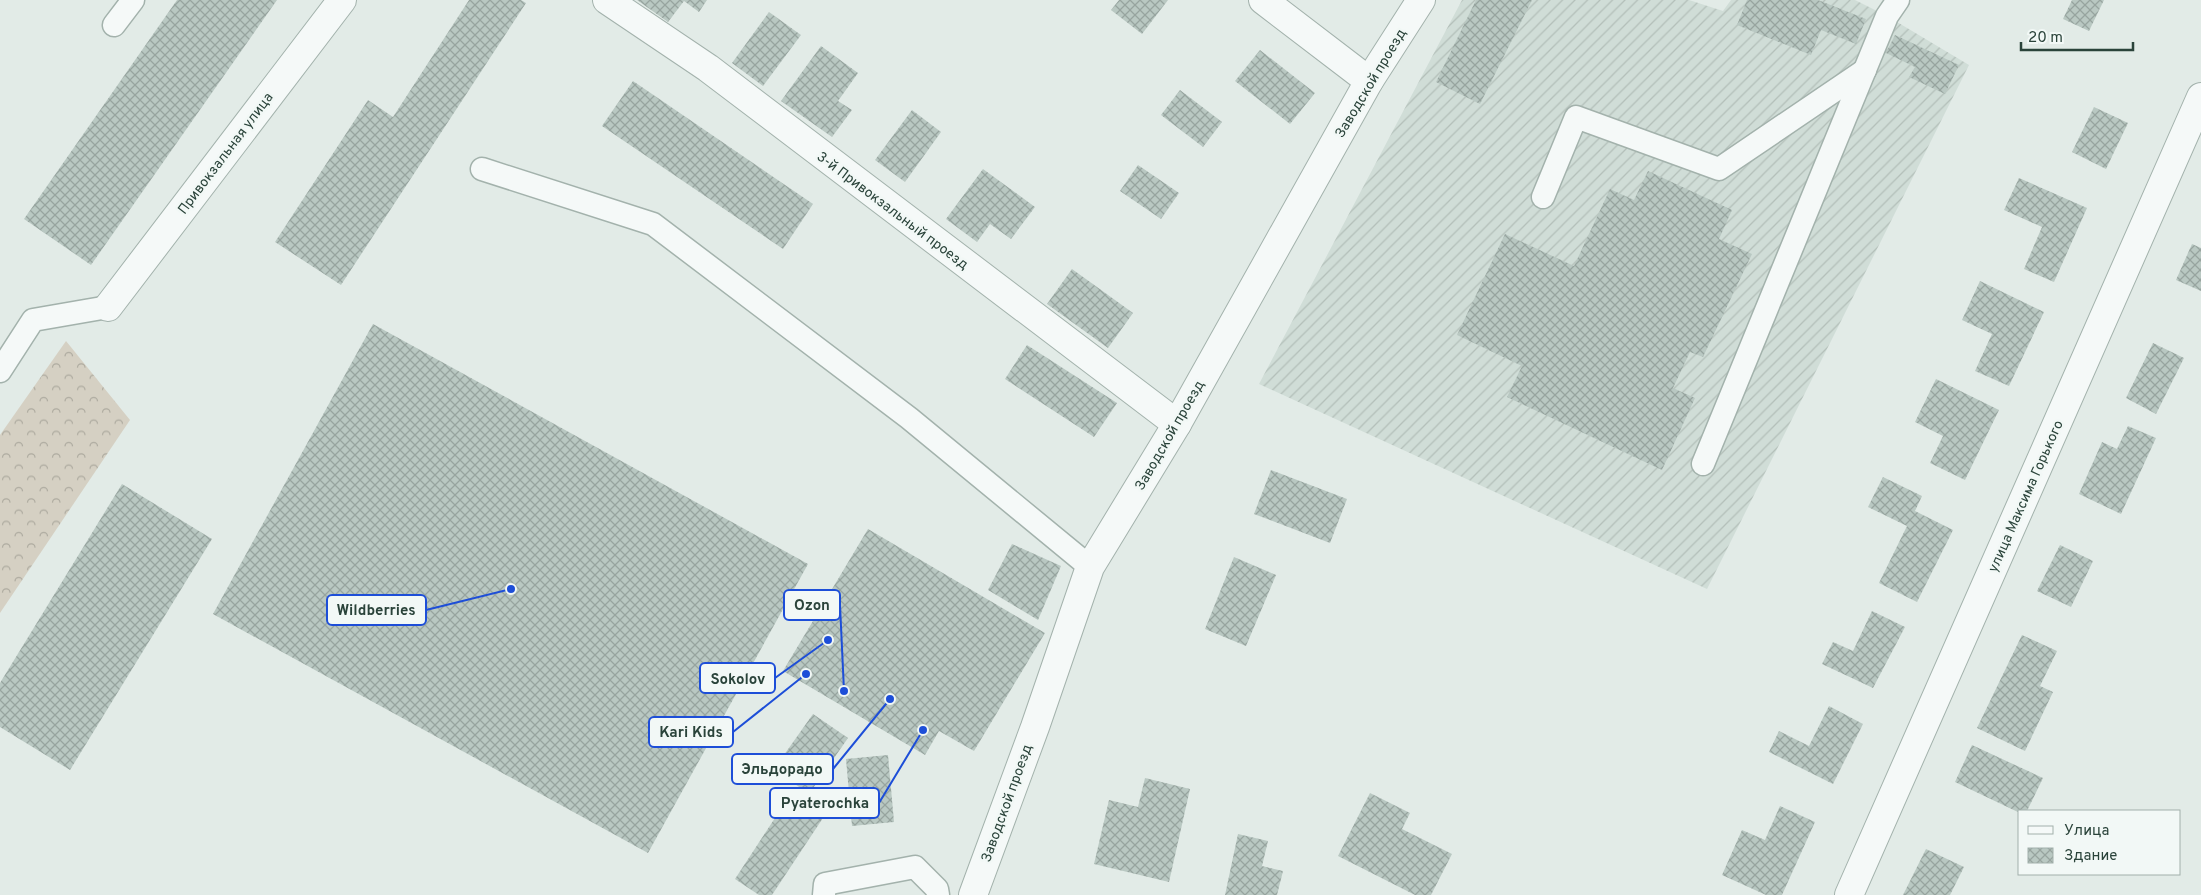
<svg xmlns="http://www.w3.org/2000/svg" width="2201" height="895" viewBox="0 0 2201 895" font-family="Overpass,sans-serif">
  <style>
    .industrial { fill: url(#industrial-furrows) }
    .forest { fill: url(#forest-crowns) }
    .building { fill: url(#building-cross-hatch) }
    .lines { fill: none; stroke-linecap: round; stroke-linejoin: round }
    .lane-casing { stroke: #a3b2ac; stroke-width: 25 }
    .street-casing { stroke: #a3b2ac; stroke-width: 30 }
    .lane { stroke: #f5f9f8; stroke-width: 22 }
    .street { stroke: #f5f9f8; stroke-width: 28 }
    .labels { text-anchor: middle; stroke-width: 5; stroke-linejoin: round; paint-order: stroke }
    .street-label { font-size: 14px; fill: #2a433a; stroke: #f2f8f6 }
    .leader { fill: none; stroke: #1d4ed8; stroke-width: 2 }
    .callout-dot { fill: #1d4ed8; stroke: #f2f8f6; stroke-width: 2 }
    .callout { fill: #f2f8f6; stroke: #1d4ed8; stroke-width: 2 }
    .callout-label { font-size: 15px; text-anchor: middle; font-weight: bold; fill: #2a433a }
  </style>
  <defs>
    <pattern id="industrial-furrows" width="10" height="10" patternUnits="userSpaceOnUse" patternTransform="scale(1.25)"><rect width="10" height="10" fill="#d0ddd7"/><path d="M-1 1l2-2M0 10L10 0M9 11l2-2" fill="none" stroke="#b3bfb9"/></pattern>
    <pattern id="forest-crowns" width="20" height="18" patternUnits="userSpaceOnUse" patternTransform="scale(1.25)"><rect width="20" height="18" fill="#d5d0c3"/><path d="M2 6a3 3 0 1 1 6 0M12 15a3 3 0 1 1 6 0" fill="none" stroke="#adaa9f"/></pattern>
    <pattern id="building-cross-hatch" width="8" height="8" patternUnits="userSpaceOnUse" patternTransform="scale(1.25)"><rect width="8" height="8" fill="#b9c8c2"/><path d="M0 0l8 8M0 8l8-8" fill="none" stroke="#97a49f"/></pattern>
  </defs>
  <rect width="100%" height="100%" fill="#e2ebe7"/>
  <path class="industrial" d="M1462,0h227l34,11 8,-11h124l32,16 82,49 -262,524 -448,-205z"/>
  <path class="forest" d="M66,341l64,79 -130,193v-178z"/>
  <g class="building">
    <path d="M177,0h100l-186,265 -67,-46z"/>
    <path d="M469,0h52l5,3 -185,282 -66,-43 93,-142 25,17z"/>
    <path d="M637,0h70l-8,12 -15,-11 -16,21z"/>
    <path d="M1119,0h49l-26,34 -31,-24z"/>
    <path d="M1476,0h56l-52,104 -44,-22z"/>
    <path d="M1747,0h71l48,19 -10,25 -35,-14 -10,25 -74,-30z"/>
    <path d="M2072,0h32l-15,31 -26,-12z"/>
    <path d="M769,12l32,23 -38,51 -31,-23z"/>
    <path d="M1895,35l64,30 -14,29 -36,-17 6,-10 -29,-14z"/>
    <path d="M821,46l37,27 -20,28 14,9 -20,27 -51,-36z"/>
    <path d="M1260,50l55,43 -25,31 -55,-43z"/>
    <path d="M633,81l180,123 -30,45 -181,-123z"/>
    <path d="M1180,90l42,32 -19,25 -42,-32z"/>
    <path d="M2094,107l34,16 -22,46 -34,-17z"/>
    <path d="M912,110l29,22 -36,50 -30,-22z"/>
    <path d="M1138,165l41,28 -18,26 -41,-28z"/>
    <path d="M983,169l52,38 -24,32 -21,-15 -13,18 -31,-23z"/>
    <path d="M1648,171l84,39 -13,29 33,15 -49,103 -13,-5 -17,36 22,10 -33,72 -155,-73 15,-31 -65,-31 48,-101 69,32 36,-77 24,11z"/>
    <path d="M2019,178l68,30 -33,74 -30,-13 18,-42 -38,-17z"/>
    <path d="M2192,244l9,4v43l-25,-11z"/>
    <path d="M1072,269l61,44 -25,35 -61,-44z"/>
    <path d="M1980,281l64,31 -35,74 -34,-15 17,-37 -30,-14z"/>
    <path d="M373,324l435,240 -160,289 -435,-239z"/>
    <path d="M2153,343l31,15 -28,56 -30,-16z"/>
    <path d="M1027,345l90,58 -23,34 -89,-58z"/>
    <path d="M1936,379l63,31 -34,70 -35,-17 13,-27 -28,-14z"/>
    <path d="M2128,426l28,12 -35,76 -42,-20 23,-52 15,7z"/>
    <path d="M1271,470l76,29 -17,44 -76,-29z"/>
    <path d="M1883,477l39,19 -7,15 38,19 -36,72 -38,-19 28,-57 -39,-19z"/>
    <path d="M122,484l90,55 -142,231 -70,-43v-44z"/>
    <path d="M868,529l177,104 -71,118 -35,-20 -14,24 -142,-84z"/>
    <path d="M1012,544l49,22 -23,54 -50,-30z"/>
    <path d="M2060,545l33,16 -22,46 -34,-16z"/>
    <path d="M1234,557l42,18 -30,71 -41,-17z"/>
    <path d="M1872,611l33,16 -32,61 -51,-24 11,-22 20,9z"/>
    <path d="M2022,635l35,16 -17,35 13,6 -28,59 -48,-23z"/>
    <path d="M1829,706l34,18 -30,60 -64,-32 10,-21 30,15z"/>
    <path d="M813,714l35,24 -39,56 -35,-25z"/>
    <path d="M1972,745l71,33 -16,33 -7,2 -65,-31z"/>
    <path d="M888,755l6,67 -42,4 -6,-67z"/>
    <path d="M1145,778l45,11 -21,93 -75,-18 15,-64 29,7z"/>
    <path d="M1370,793l40,20 -8,16 50,25 -21,41h-16l-77,-39z"/>
    <path d="M790,795l33,23 -51,77h-13l-24,-16z"/>
    <path d="M1780,806l35,16 -33,73h-16l-44,-20 20,-45 23,10z"/>
    <path d="M1238,834l30,7 -6,25 21,5 -6,24h-52z"/>
    <path d="M1926,849l38,18 -14,28h-47z"/>
  </g>
  <g class="lines">
    <g class="lane-casing">
      <g id="lane">
        <path d="M114,25l19,-25"/>
        <path d="M482,169l171,55 256,194 181,149"/>
        <path d="M1543,197l33,-80 143,52 146,-99"/>
        <path d="M0,371l33,-51 75,-13"/>
        <path d="M1703,464l184,-448 11,-16"/>
        <path d="M824,895l1,-11 90,-17 22,22 1,6"/>
      </g>
    </g>
    <g class="street-casing">
      <g id="street">
        <path d="M607,0l101,68 469,356"/>
        <path d="M1263,0l106,81"/>
        <path d="M108,307l234,-307"/>
        <path d="M973,895l62,-168 55,-160 87,-143 192,-343 52,-81"/>
        <path d="M1849,895l352,-798"/>
      </g>
    </g>
    <use href="#lane" class="lane"/>
    <use href="#street" class="street"/>
  </g>
  <g class="labels">
    <g class="street-label">
      <text transform="translate(1370 83) rotate(-59)" y="5">Заводской проезд</text>
      <text transform="translate(225 153) rotate(-53)" y="5">Привокзальная улица</text>
      <text transform="translate(893 210) rotate(37)" y="5">3-й Привокзальный проезд</text>
      <text transform="translate(1169 435) rotate(-60)" y="5">Заводской проезд</text>
      <text transform="translate(2025 496) rotate(-66)" y="5">улица Максима Горького</text>
      <text transform="translate(1006 803) rotate(-70)" y="5">Заводской проезд</text>
    </g>
  </g>
  <path class="leader" d="M844 691L840 605M511 589L426 610M828 640L775 678M806 674L733 732M890 699L833 769M923 730L879 803"/>
  <g class="callout-dot">
    <circle cx="844" cy="691" r="5"/>
    <circle cx="511" cy="589" r="5"/>
    <circle cx="828" cy="640" r="5"/>
    <circle cx="806" cy="674" r="5"/>
    <circle cx="890" cy="699" r="5"/>
    <circle cx="923" cy="730" r="5"/>
  </g>
  <g class="callout">
    <rect x="784" y="590" width="56" height="30" rx="5"/>
    <rect x="327" y="595" width="99" height="30" rx="5"/>
    <rect x="700" y="663" width="75" height="30" rx="5"/>
    <rect x="649" y="717" width="84" height="30" rx="5"/>
    <rect x="732" y="754" width="101" height="30" rx="5"/>
    <rect x="770" y="788" width="109" height="30" rx="5"/>
  </g>
  <g class="callout-label">
    <text x="812" y="610">Ozon</text>
    <text x="376" y="615">Wildberries</text>
    <text x="738" y="684">Sokolov</text>
    <text x="691" y="737">Kari Kids</text>
    <text x="782" y="774">Эльдорадо</text>
    <text x="825" y="808">Pyaterochka</text>
  </g>
  <rect x="2018" y="810" width="162" height="65" fill="#f2f8f6" stroke="#a2b0ab"/>
  <rect x="2028" y="826" width="25" height="8" fill="#f5f9f8" stroke="#a2b0ab"/>
  <text x="2064" y="835" font-size="15" fill="#2a433a">Улица</text>
  <rect x="2028" y="848" width="25" height="15" fill="url(#building-cross-hatch)" stroke="#a2b0ab"/>
  <text x="2064" y="860" font-size="15" fill="#2a433a">Здание</text>
  <path d="M2021 42v8h112v-8" fill="none" stroke="#2a433a" stroke-width="2.5"/>
  <text x="2028" y="42" font-size="15" fill="#2a433a" stroke="#f2f8f6" stroke-width="4" paint-order="stroke">20 m</text>
</svg>
